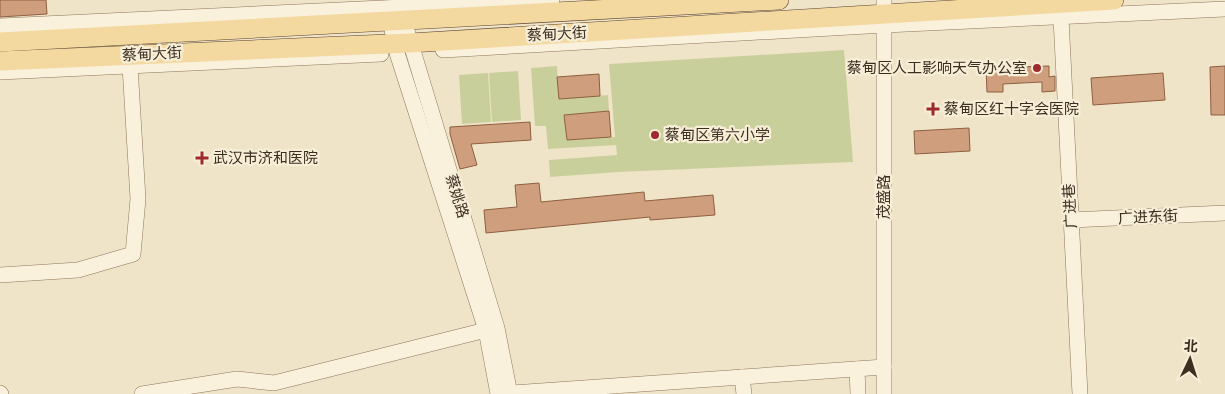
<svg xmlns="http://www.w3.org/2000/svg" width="1225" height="394" viewBox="0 0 1225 394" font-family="'Crimson Pro','Noto Sans SC',serif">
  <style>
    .green { fill: #c9cf9b }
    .building { fill: #cf9f7d; stroke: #8d5f41 }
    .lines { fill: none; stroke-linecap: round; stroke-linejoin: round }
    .minor-casing { stroke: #8d765c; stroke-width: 16 }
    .major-casing { stroke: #5b4430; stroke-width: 20 }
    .minor { stroke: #faf1dc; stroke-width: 15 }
    .major { stroke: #f3d9a0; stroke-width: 19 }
    .poi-dot { fill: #9e2a2b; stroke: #f7eed8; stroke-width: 2 }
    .labels { text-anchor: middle; stroke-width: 4.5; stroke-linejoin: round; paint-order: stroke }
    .street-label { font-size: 15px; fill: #3d2e20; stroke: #f7eed8 }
    .poi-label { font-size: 15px; fill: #3d2e20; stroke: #f7eed8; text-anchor: start }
  </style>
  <rect width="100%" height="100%" fill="#f0e4c8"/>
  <g class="green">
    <path d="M844,50l9,112 -235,10 -68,5 -1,-17 68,-5 -1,-10 -68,4 -2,-23h-11l-4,-58 26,-2 2,33 49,-4 1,16 -44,4 2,25 48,-3 -6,-73z"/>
    <path d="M518,71l3,49 -29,2 -3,-49z"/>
    <path d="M488,73l3,49 -29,2 -3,-49z"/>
  </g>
  <g class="building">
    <path d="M0,0h46l1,14 -47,3z"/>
    <path d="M1049,66v11l6,-1v15l-13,1v-10l-39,2v8h-16l-1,-24z"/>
    <path d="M1225,66v49h-14l-1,-48z"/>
    <path d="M1163,73l2,27 -72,5 -2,-27z"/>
    <path d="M599,74l1,22 -41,3 -2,-22z"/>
    <path d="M609,111l2,26 -44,3 -3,-25z"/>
    <path d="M530,122l1,18 -60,4 6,21 -17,4 -10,-35v-7z"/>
    <path d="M969,128l1,23 -55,3 -1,-23z"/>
    <path d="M539,183l2,19 103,-10 1,9 68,-6 2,20 -65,5v-3l-164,16 -2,-23 33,-3 -2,-22z"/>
  </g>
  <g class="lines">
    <g class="minor-casing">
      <g id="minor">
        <path d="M388,11l9,42 89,277 12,64"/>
        <path d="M401,11l96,317 13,66"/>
        <path d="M1061,18l19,376"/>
        <path d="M0,26l552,-26"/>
        <path d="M443,50l442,-25 340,-16"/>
        <path d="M0,72l381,-18"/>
        <path d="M1071,220l154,-7"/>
        <path d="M0,275l78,-5 55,-16 5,-55 -8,-133"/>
        <path d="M857,369l1,25"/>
        <path d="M742,377l2,17"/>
        <path d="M0,393l1,1"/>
        <path d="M142,394l95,-15 37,4 220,-55"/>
        <path d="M499,394l385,-27"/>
        <path d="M884,394v-394"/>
      </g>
    </g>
    <g class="major-casing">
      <g id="major">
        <path d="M0,42l779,-42"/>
        <path d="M0,61l410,-18 704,-43"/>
      </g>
    </g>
    <use href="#minor" class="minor"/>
    <use href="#major" class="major"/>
  </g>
  <g class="poi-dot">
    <circle cx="1037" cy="68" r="5"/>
    <path d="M930.5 101.5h5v5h5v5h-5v5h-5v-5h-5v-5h5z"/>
    <circle cx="655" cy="135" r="5"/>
    <path d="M199.5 150.5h5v5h5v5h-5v5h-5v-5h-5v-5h5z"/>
  </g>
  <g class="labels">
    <g class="street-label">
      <text transform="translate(557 34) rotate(-3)" y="5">蔡甸大街</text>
      <text transform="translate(152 54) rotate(-3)" y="5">蔡甸大街</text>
      <text transform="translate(457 196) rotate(73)" y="5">蔡姚路</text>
      <text transform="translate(884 197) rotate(-90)" y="5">茂盛路</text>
      <text transform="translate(1070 206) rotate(-93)" y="5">广进巷</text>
      <text transform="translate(1148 217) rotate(-3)" y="5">广进东街</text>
    </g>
    <g class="poi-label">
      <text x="1027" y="73" text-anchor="end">蔡甸区人工影响天气办公室</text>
      <text x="944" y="114">蔡甸区红十字会医院</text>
      <text x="665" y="140">蔡甸区第六小学</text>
      <text x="213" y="163">武汉市济和医院</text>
    </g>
  </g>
  <g transform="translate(1190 359) rotate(4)" stroke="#f7eed8" stroke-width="4" paint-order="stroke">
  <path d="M0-4L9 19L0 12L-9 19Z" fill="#3d2e20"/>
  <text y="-8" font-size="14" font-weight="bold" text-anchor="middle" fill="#3d2e20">北</text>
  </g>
</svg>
